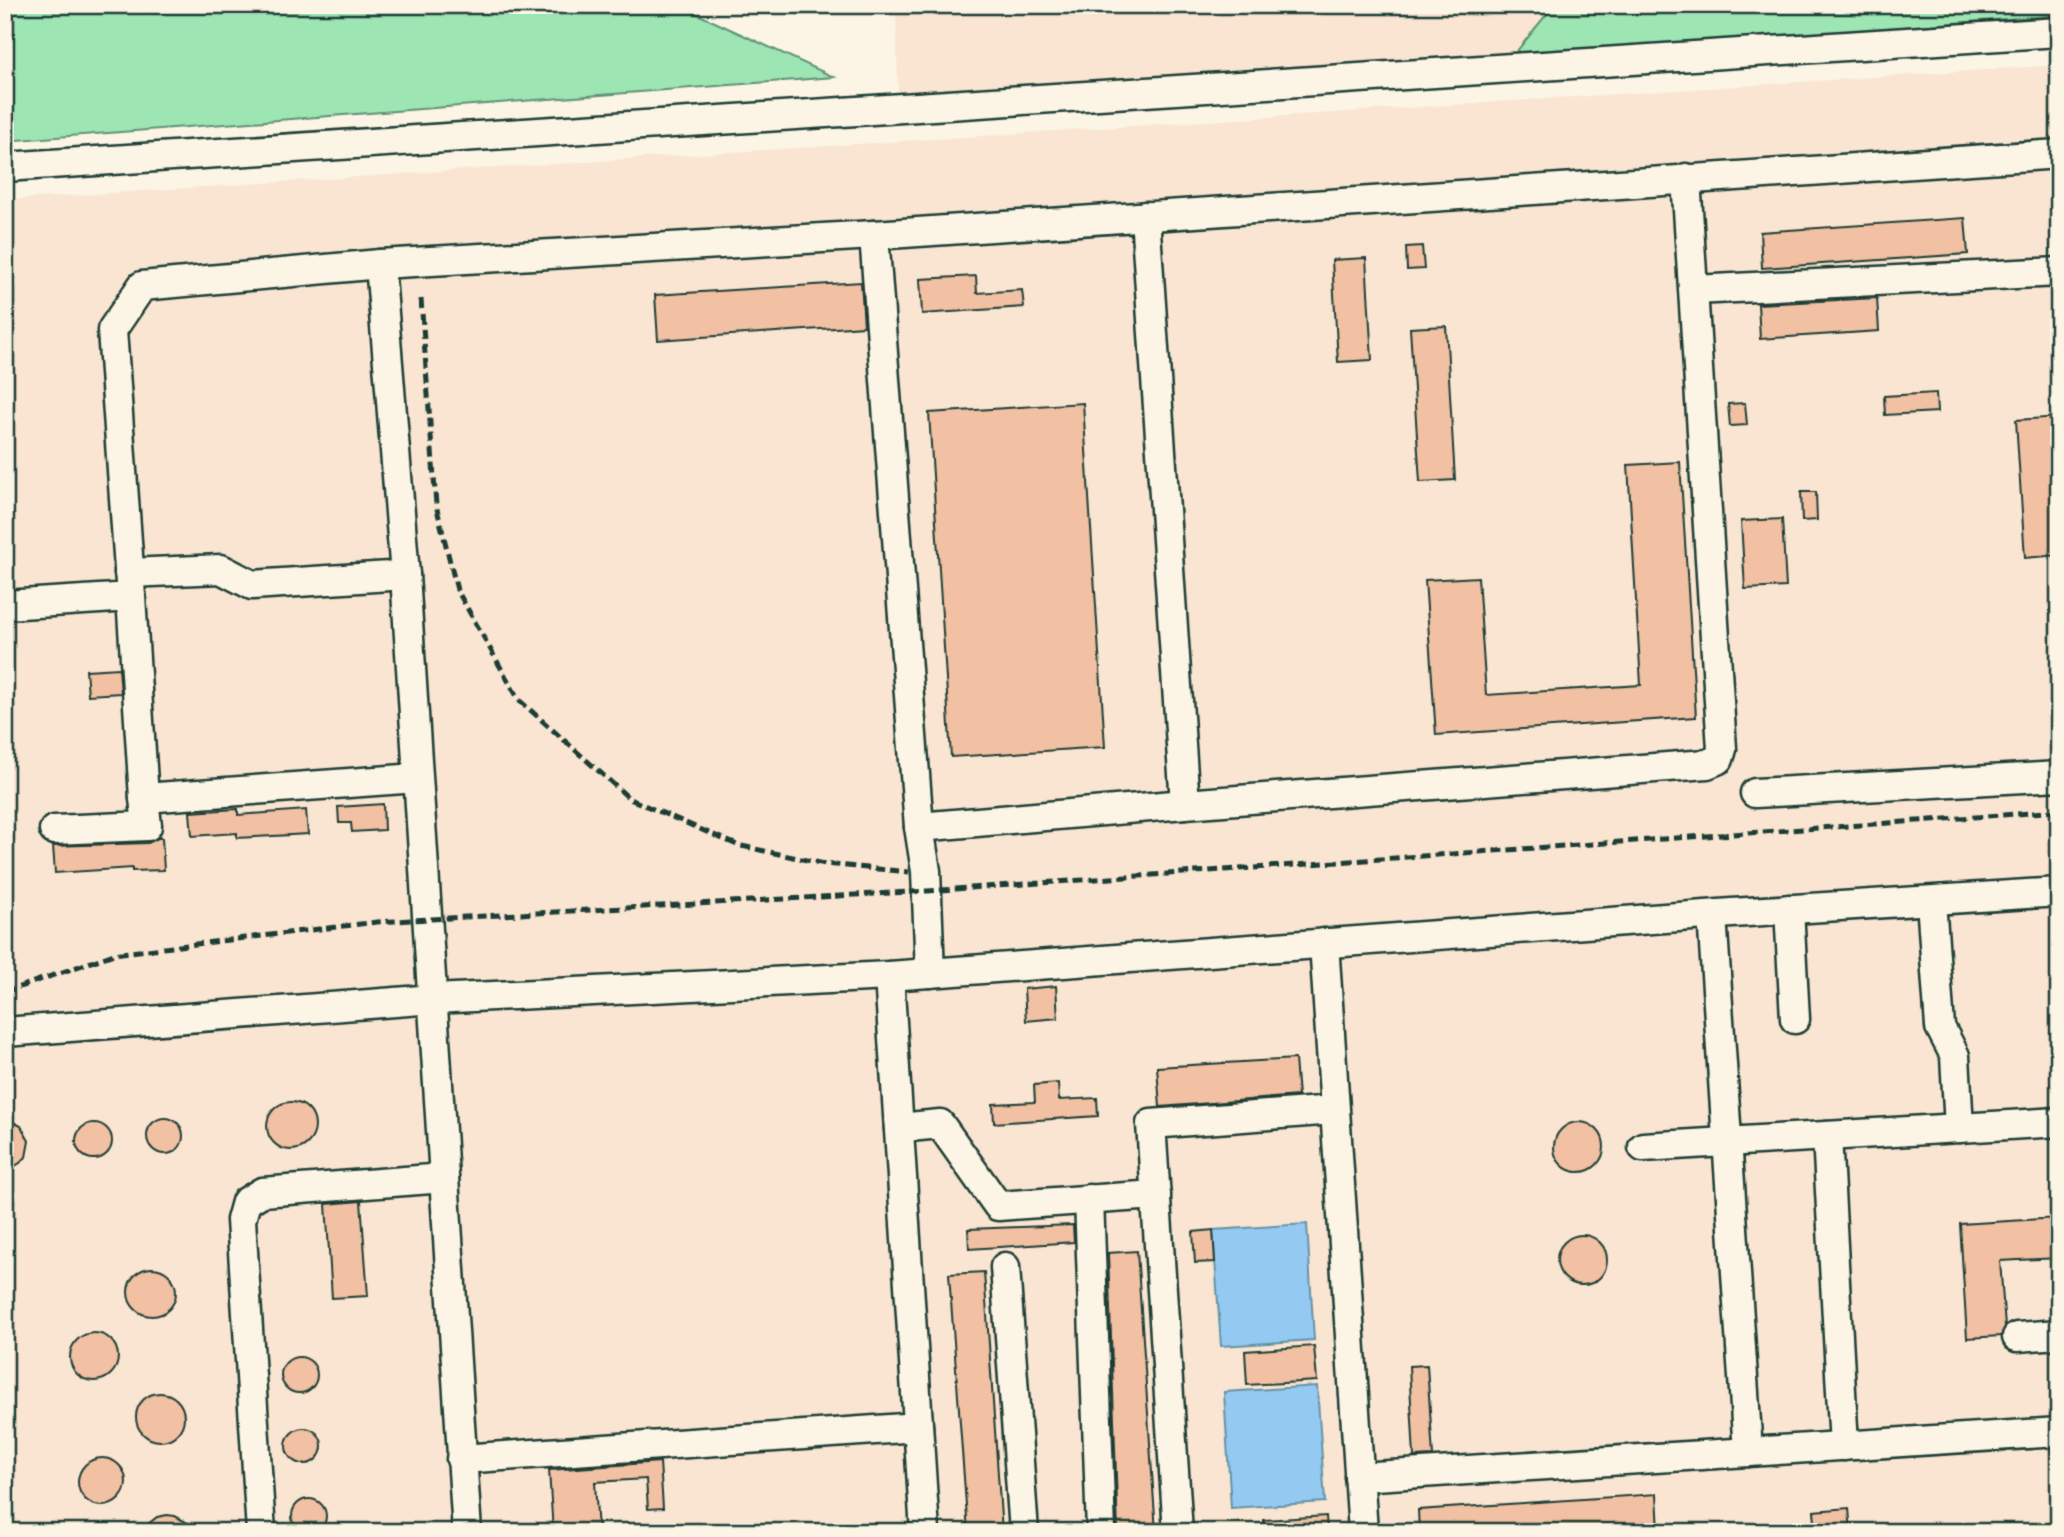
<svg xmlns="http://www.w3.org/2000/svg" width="2064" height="1537" viewBox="0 0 2064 1537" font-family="Pangolin,sans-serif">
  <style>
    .built { fill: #f9e5d1 }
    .green { fill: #9de5b3; stroke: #5e9174; stroke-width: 2 }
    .water { fill: #94caf2; stroke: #6592a6; stroke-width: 2 }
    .building { fill: #f2c0a3; stroke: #1f3d34; stroke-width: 2 }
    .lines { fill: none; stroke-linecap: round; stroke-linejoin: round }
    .minor-casing { stroke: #1f3d34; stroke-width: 33 }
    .minor { stroke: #fcf5e5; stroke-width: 28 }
    .rail { stroke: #1f3d34; stroke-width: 5; stroke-dasharray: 10 5; stroke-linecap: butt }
  </style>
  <rect width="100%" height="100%" fill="#fcf5e5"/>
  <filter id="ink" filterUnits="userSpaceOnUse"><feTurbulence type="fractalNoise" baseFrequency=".0143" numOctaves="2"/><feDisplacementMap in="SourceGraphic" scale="14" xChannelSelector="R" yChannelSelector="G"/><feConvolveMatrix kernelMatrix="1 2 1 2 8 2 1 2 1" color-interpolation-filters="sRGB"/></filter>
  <g filter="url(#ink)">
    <g class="built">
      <path d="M896,5h658l-42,52 -614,41z"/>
      <path d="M2059,65v1467h-2054v-1332z"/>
    </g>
    <g class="green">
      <path d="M5,5h673l156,72 -829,64z"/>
      <path d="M1554,5h505v10l-547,42z"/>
    </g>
    <g class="water">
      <path d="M1307,1224l7,116 -93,6 -8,-116z"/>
      <path d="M1317,1386l8,116 -94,6 -7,-116z"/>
    </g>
    <g class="building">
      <path d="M1965,218l3,36 -206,14 -2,-36z"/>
      <path d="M1422,246l2,23 -17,1 -1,-23z"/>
      <path d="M1366,258l6,102 -34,2 -6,-102z"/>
      <path d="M976,276l1,17 45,-3 2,17 -102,7 -2,-35z"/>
      <path d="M861,282l3,44 -206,14 -3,-45z"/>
      <path d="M1877,298l2,33 -119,8 -2,-35z"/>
      <path d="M1446,326l9,154 -35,2 -10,-154z"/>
      <path d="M1936,393l1,19 -52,3 -1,-19z"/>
      <path d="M1083,403l22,344 -154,10 -22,-344z"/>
      <path d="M1745,403l2,22 -17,1 -2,-22z"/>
      <path d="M2059,417v138l-34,3 -9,-138z"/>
      <path d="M1680,462l16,255 -260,18 -11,-155 53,-3 8,118 155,-10 -13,-220z"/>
      <path d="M1801,492h15l1,28 -15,1z"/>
      <path d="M1782,519l4,68 -41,2 -4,-68z"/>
      <path d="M119,668l2,25 -33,2 -2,-25z"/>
      <path d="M383,804l1,26 -32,2 -1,-9h-12l-1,-16z"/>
      <path d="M238,809v6l68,-5 2,24 -71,4v-5l-45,3 -2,-24z"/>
      <path d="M158,838h4l2,32 -32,1v-3l-77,5 -2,-27 95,-3z"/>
      <path d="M1056,986l2,32 -32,3 -2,-32z"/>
      <path d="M1295,1059l3,37 -138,11 -3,-40z"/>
      <path d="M1058,1083l1,17 38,-2 1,18 -104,7 -1,-19 42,-2 -1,-17z"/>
      <circle cx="291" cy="1126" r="24"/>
      <path d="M5,1118l16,8 8,15 -3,16 -6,6 -15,9z"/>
      <circle cx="165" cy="1136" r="18"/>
      <circle cx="1579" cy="1147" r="25"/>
      <circle cx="94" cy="1141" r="18"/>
      <path d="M361,1201l7,95 -36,2 -6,-94z"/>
      <path d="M2059,1218v40l-59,3 5,66 -4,9 -34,2 -7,-114z"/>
      <path d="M1073,1225l1,17 -105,7 -1,-20z"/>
      <path d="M1213,1230l2,32 -20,1 -2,-31z"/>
      <circle cx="1582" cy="1260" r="25"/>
      <path d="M1137,1251l19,281h-38l-10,-279z"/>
      <circle cx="152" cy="1292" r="24"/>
      <path d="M984,1272l18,260h-34l-19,-258z"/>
      <circle cx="94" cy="1357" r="24"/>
      <path d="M1314,1346l3,35 -70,4 -2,-34z"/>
      <circle cx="299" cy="1375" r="18"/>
      <path d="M1427,1365l6,91 -19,1 -5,-91z"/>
      <circle cx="160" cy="1417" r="24"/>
      <circle cx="304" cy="1446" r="18"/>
      <circle cx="102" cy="1482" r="24"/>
      <path d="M660,1462l3,46 -15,1 -2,-30 -51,3 3,50h-45l-4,-62z"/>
      <path d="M1657,1494l2,38h-240l-1,-22z"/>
      <circle cx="309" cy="1516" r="17"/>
      <path d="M1849,1508l2,24h-35l-2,-21z"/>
      <path d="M167,1515l8,1 29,16h-66l19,-15z"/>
      <path d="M1326,1516l1,16h-63v-12z"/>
    </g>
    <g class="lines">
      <g class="minor-casing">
        <g id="minor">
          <path d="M5,167l2054,-135"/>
          <path d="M1145,216l40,588"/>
          <path d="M874,235l45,592 7,44 4,102"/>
          <path d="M1694,290l365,-18"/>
          <path d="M129,573l92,-4 31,16 153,-10"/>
          <path d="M131,597l13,201 273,-20"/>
          <path d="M5,605l126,-8 -19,-267 30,-44 238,-22"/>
          <path d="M1755,793l304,-17"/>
          <path d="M919,827l266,-23 522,-40 12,-5 3,-10 -36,-571"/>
          <path d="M54,830l93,-4 -3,-28"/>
          <path d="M1931,901l9,126 15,29 4,72"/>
          <path d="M1789,909l6,110"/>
          <path d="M1712,915l36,537"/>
          <path d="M1324,943l39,589"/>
          <path d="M889,976l36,556"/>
          <path d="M5,1032l429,-33 455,-23 843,-63 327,-21"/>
          <path d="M899,1128l41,-4 58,82 158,-11"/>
          <path d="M1827,1136l17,310"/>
          <path d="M1643,1147l416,-25"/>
          <path d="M1089,1199l12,333"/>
          <path d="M1005,1267l19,265"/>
          <path d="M2017,1337l42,-3"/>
          <path d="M461,1459l457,-32"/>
          <path d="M1359,1477l700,-45"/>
          <path d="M261,1532l-20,-312 5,-18 16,-10 182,-14"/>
          <path d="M467,1532l-62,-957 -25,-311 494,-29 1185,-81"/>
          <path d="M1178,1532l-27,-408 183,-14"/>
        </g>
      </g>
      <use href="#minor" class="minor"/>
      <g class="rail">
        <path d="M421,299l15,206 21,85 62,110 111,99 107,46 88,19 84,8"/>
        <path d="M5,994l6,-4 103,-36 263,-32 550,-31 1132,-80"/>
      </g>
    </g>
  </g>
  <rect width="2064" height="1537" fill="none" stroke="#fcf5e5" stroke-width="28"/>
  <rect x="14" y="14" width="2036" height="1509" fill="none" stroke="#1f3d34" stroke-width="2.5" filter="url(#ink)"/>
</svg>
